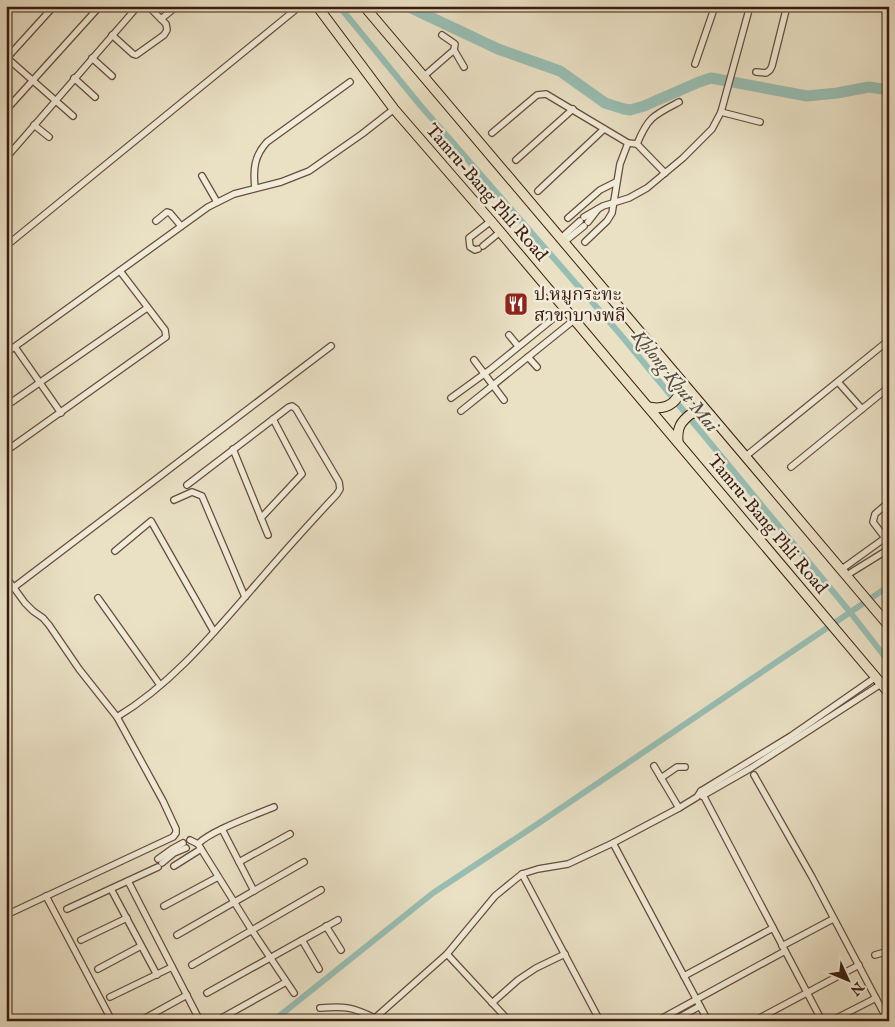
<svg xmlns="http://www.w3.org/2000/svg" width="895" height="1027" viewBox="0 0 895 1027" font-family="'IM FELL English','Noto Serif Thai',serif">
  <style>
    .lines { fill: none; stroke-linecap: round; stroke-linejoin: round }
    .canal { stroke: #98beb3; stroke-width: 6 }
    .river { stroke: #98beb3; stroke-width: 11 }
    .minor-casing { stroke: #654c3c; stroke-width: 8 }
    .primary-casing { stroke: #391b0f; stroke-width: 11 }
    .minor { stroke: #f1ecd9; stroke-width: 5.5 }
    .primary { stroke: #eae1c5; stroke-width: 9 }
    .labels { text-anchor: middle; stroke-width: 5; stroke-linejoin: round; paint-order: stroke }
    .street-label { font-size: 18px; fill: #391b0f; stroke: #f1ecd9 }
    .poi-label { font-size: 18px; fill: #391b0f; stroke: #f1ecd9; text-anchor: start }
    .water-label { font-size: 19px; font-style: italic; fill: #564c40; stroke: #f1ecd9 }
  </style>
  <rect width="100%" height="100%" fill="#eae1c5"/>
  <filter id="stains"><feTurbulence type="fractalNoise" baseFrequency=".004" numOctaves="4"/><feColorMatrix values="0 0 0 0 .2 0 0 0 0 .09 0 0 0 0 .02 0 0 0 .5 -.17"/></filter>
  <radialGradient id="worn" r=".72"><stop offset=".6" stop-color="#630" stop-opacity="0"/><stop offset="1" stop-color="#630" stop-opacity=".3"/></radialGradient>
  <g class="lines">
    <g class="canal">
      <path d="M339,6l81,99 200,229 230,278 39,50"/>
      <path d="M273,1021l160,-128 103,-68 353,-239"/>
    </g>
    <path class="river" d="M407,6l91,43 62,22 45,32 19,6 6,1 14,-4 55,-24 12,-4 96,18 30,-3 32,-6 20,3"/>
    <g class="minor-casing">
      <g id="minor">
        <path d="M742,6l7,3"/>
        <path d="M6,12l6,-6"/>
        <path d="M161,19l16,-13"/>
        <path d="M112,35l21,19 3,1 28,-20 3,-5 -1,-6 -18,-18"/>
        <path d="M442,35l13,9 -1,6 10,17"/>
        <path d="M6,57l67,59"/>
        <path d="M92,58l20,18"/>
        <path d="M6,59l48,-53"/>
        <path d="M695,64l20,-58"/>
        <path d="M756,72l10,1 4,-3 2,-4 15,-60"/>
        <path d="M423,77l31,-27"/>
        <path d="M74,78l21,19"/>
        <path d="M6,110l94,-104"/>
        <path d="M721,112l39,10"/>
        <path d="M34,125l15,12"/>
        <path d="M492,133l45,-38 9,-1 82,49 9,1c11,-27 17,-29 42,-42"/>
        <path d="M637,144l28,29"/>
        <path d="M6,158l132,-152"/>
        <path d="M516,160l57,-51"/>
        <path d="M202,176l15,26"/>
        <path d="M255,188c-2,-18 -1,-32 12,-46l83,-60"/>
        <path d="M538,191l66,-62"/>
        <path d="M584,217l19,-11 26,-8 18,-10 36,-30 29,-29 9,-17 29,-106"/>
        <path d="M568,218l32,-28 16,-8"/>
        <path d="M156,221l11,-9 3,1 11,13"/>
        <path d="M588,222l10,-13"/>
        <path d="M560,239l20,-18"/>
        <path d="M585,242l22,-21 5,-8 8,-49 8,-21"/>
        <path d="M563,243l21,-17"/>
        <path d="M6,246l294,-240"/>
        <path d="M483,246l17,-14"/>
        <path d="M478,249l-3,1 -5,-3 -1,-9 22,-17"/>
        <path d="M509,335l9,11"/>
        <path d="M15,347l46,66"/>
        <path d="M6,353l202,-146 26,-13 47,-12 28,-11 53,-37 32,-25"/>
        <path d="M528,357l9,10"/>
        <path d="M474,360l30,40"/>
        <path d="M838,382l24,27"/>
        <path d="M451,398l40,-29 74,-60"/>
        <path d="M6,406l141,-98"/>
        <path d="M461,411l113,-91"/>
        <path d="M233,449l35,86"/>
        <path d="M6,451l160,-114 -1,-7 -45,-59"/>
        <path d="M746,456l143,-116"/>
        <path d="M791,467l98,-80"/>
        <path d="M174,500l18,-8 10,4 43,101"/>
        <path d="M889,502l-14,12 -2,8 16,21"/>
        <path d="M261,518l41,-44 -29,-55"/>
        <path d="M115,551l36,-30 63,111"/>
        <path d="M842,569l43,-31"/>
        <path d="M847,575l42,-26"/>
        <path d="M6,577l19,26 8,8 10,7 6,7 30,44 38,48 46,84 13,28v4l-3,4 -167,78"/>
        <path d="M13,588l318,-242"/>
        <path d="M98,598l62,87"/>
        <path d="M117,717c50,-30 90,-76 128,-120 30,-35 60,-69 92,-103l3,-5 -1,-7 -43,-73 -4,-3 -3,1 -102,78"/>
        <path d="M654,766l25,42"/>
        <path d="M754,775l58,102 76,144"/>
        <path d="M661,778l16,-11h8"/>
        <path d="M701,791l121,230"/>
        <path d="M702,796l49,-28 130,-84"/>
        <path d="M222,829l32,62"/>
        <path d="M190,840l8,4 53,85 43,64"/>
        <path d="M613,843l95,178"/>
        <path d="M198,844c12,-13 57,-29 76,-37"/>
        <path d="M158,859l14,-10 11,-6"/>
        <path d="M239,862l51,-28"/>
        <path d="M162,863l12,-10 12,-5"/>
        <path d="M174,866l27,-17"/>
        <path d="M522,874l78,147"/>
        <path d="M128,881l72,140"/>
        <path d="M111,889l46,86"/>
        <path d="M46,896l66,125"/>
        <path d="M164,906l54,-29"/>
        <path d="M67,909l91,-42"/>
        <path d="M326,926l15,24"/>
        <path d="M177,935l127,-73"/>
        <path d="M81,940l46,-22"/>
        <path d="M302,940l17,29"/>
        <path d="M782,946l51,-27"/>
        <path d="M447,954l62,67"/>
        <path d="M875,955l14,-4"/>
        <path d="M192,965l129,-75"/>
        <path d="M98,969l43,-23"/>
        <path d="M684,976l89,-48"/>
        <path d="M207,993l131,-73"/>
        <path d="M110,997l62,-30"/>
        <path d="M492,1003l26,-23 18,-12 29,-14"/>
        <path d="M320,1008c26,-2 32,-1 55,10l72,-64 48,-58 27,-22 16,-5 30,-5 45,-21 66,-35 18,-11 4,-6 90,-55 85,-59"/>
        <path d="M220,1019l66,-37"/>
        <path d="M140,1021l47,-26"/>
        <path d="M657,1021l128,-70"/>
        <path d="M673,1021l27,-15"/>
        <path d="M754,1021l105,-56"/>
        <path d="M831,1021l45,-23"/>
      </g>
    </g>
    <g class="primary-casing">
      <g id="primary">
        <path d="M317,6l77,103 97,112 398,472"/>
        <path d="M364,6l525,620"/>
        <path d="M648,407c20,4 37,-7 30,-29"/>
        <path d="M678,442c-1,-14 2,-20 14,-29l18,2"/>
      </g>
    </g>
    <use href="#minor" class="minor"/>
    <use href="#primary" class="primary"/>
  </g>
  <defs>
    <g id="restaurant-square" transform="scale(1.25)"><rect x="-9" y="-9" width="18" height="18" rx="4" fill="#8f2418" stroke="#f1ecd9"/><path d="M-5-6h1v4h1v-4h1v4h1v-4h1v5L-1.5 .5V6h-2V.5L-5-1ZM5-6V6H3V1.5H1.5Q1.5-4 5-6Z" fill="#fff"/></g>
  </defs>
  <g fill-rule="evenodd">
    <use href="#restaurant-square" x="516" y="304"/>
  </g>
  <g class="labels">
    <g class="street-label">
      <text transform="translate(487 192) rotate(49)" y="6">Tamru-Bang Phli Road</text>
      <text transform="translate(768 524) rotate(50)" y="6">Tamru-Bang Phli Road</text>
    </g>
    <g class="poi-label">
      <text x="534" y="300">ป.หมูกระทะ<tspan x="534" dy="21">สาขาบางพลี</tspan></text>
    </g>
    <g class="water-label">
      <text transform="translate(676 380) rotate(51)" y="7">Khlong Khut Mai</text>
    </g>
  </g>
  <rect width="895" height="1027" fill="none" stroke="#eae1c5" stroke-width="25"/>
  <rect x="8" y="8" width="880" height="1012" fill="none" stroke="#391b0f" stroke-width="2.5"/>
  <rect x="12" y="12" width="870" height="1002" fill="none" stroke="#391b0f"/>
  <g transform="translate(848 980) rotate(134)" stroke="#f1ecd9" stroke-width="4" paint-order="stroke">
  <path d="M0-4L9 19L0 12L-9 19Z" fill="#391b0f"/>
  <text y="-8" font-size="14" font-weight="bold" text-anchor="middle" fill="#391b0f">N</text>
  </g>
  <rect width="100%" height="100%" filter="url(#stains)"/>
  <rect width="100%" height="100%" fill="url(#worn)"/>
</svg>
